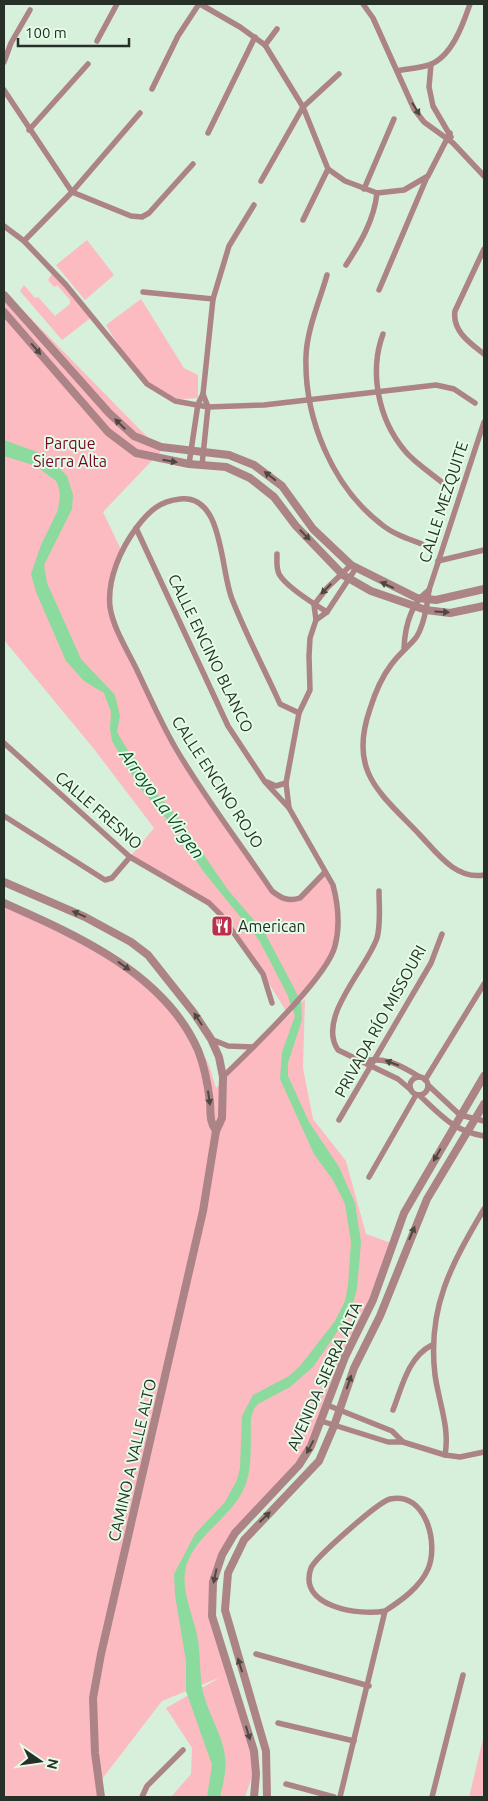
<svg xmlns="http://www.w3.org/2000/svg" width="488" height="1801" viewBox="0 0 488 1801" font-family="Ubuntu,sans-serif">
  <style>
    .green { fill: #fbbbc0 }
    .water { fill: #8bda9e }
    .lines { fill: none; stroke-linecap: round; stroke-linejoin: round }
    .minor { stroke: #ac8386; stroke-width: 5.5 }
    .tertiary { stroke: #ac8386; stroke-width: 8 }
    .oneway { fill: #4e4844 }
    .labels { text-anchor: middle; stroke-width: 4; stroke-linejoin: round; paint-order: stroke }
    .park-label { font-size: 16px; fill: #790528; stroke: #e4fde8 }
    .street-label { font-size: 16px; fill: #262f28; stroke: #e4fde8 }
    .poi-label { font-size: 16px; fill: #262f28; stroke: #e4fde8; text-anchor: start }
    .water-label { font-size: 18px; font-style: italic; fill: #0e4823; stroke: #e4fde8 }
  </style>
  <rect width="100%" height="100%" fill="#d7f0db"/>
  <g class="green">
    <path d="M87,240l27,35 -29,25 -29,-35z"/>
    <path d="M53,272l39,45 -30,23 -42,-49 4,-6 11,13 3,-1 17,19 15,-12v-4l-13,-15 -3,2 -6,-7z"/>
    <path d="M4,291l157,160 -58,61 19,40 -12,37 4,32 61,126 97,144 10,7h18l25,-26 8,13 5,46 -8,28 -44,52 -23,-37 -54,-71 -79,-46 24,-29 -60,-79 -90,-109z"/>
    <path d="M141,299l43,69 14,7v23c-7,0 -16,2 -23,0 -29,-5 -55,-50 -69,-73z"/>
    <path d="M4,903c78,37 162,73 202,156 5,9 7,20 10,29l89,-89 -2,69 10,51 33,42 20,73 25,9 -80,203 -64,74 -25,35 -11,42 15,78 27,82v17l-8,23h-74l20,-23 1,-26 -26,-40 55,-31 -59,24 -60,78v18h-98z"/>
    <path d="M484,1735v62h-15z"/>
  </g>
  <path class="water" d="M4,440l33,12 16,10 14,14 6,19 -1,14 -28,56 3,18 34,76 34,36 5,21 -3,16 29,49 34,39 48,70 37,43 29,55 7,14 1,18 -14,43v13l21,46 30,45 16,36 6,39 -4,47 -7,24 -37,54 -23,20 -32,17 -4,5 -3,9c-1,21 2,49 -6,68 -13,33 -54,50 -60,86 -3,20 8,44 12,63 4,19 2,38 6,57 5,22 19,41 22,64 2,14 -2,28 -5,41h-13l5,-32 -26,-74v-30l-11,-66 -1,-21 21,-40 30,-32 12,-22 3,-12 2,-52 11,-21 36,-19 11,-10 35,-45 10,-20 3,-16 3,-43 -6,-38 -12,-24 -19,-26 -34,-75 2,-27 13,-36 -8,-22 -28,-54 -56,-69 -26,-40 -37,-43 -28,-47 -2,-12 1,-17 -7,-19 -20,-12 -18,-20 -30,-69 -5,-18 10,-29 17,-35 2,-15 -2,-10 -2,-4 -20,-15 -32,-10z"/>
  <g class="lines">
    <g class="minor">
      <path d="M200,4l40,23 25,18 38,62 25,62 17,12 32,12 27,-3 24,-14 22,-43"/>
      <path d="M363,4l10,14 41,91 10,13 29,21 31,33"/>
      <path d="M97,41l20,-37"/>
      <path d="M265,45l12,-16"/>
      <path d="M4,62l7,-19 19,-33"/>
      <path d="M431,64l-2,23 4,19 18,31"/>
      <path d="M397,71c10,-2 22,-3 32,-6 23,-8 34,-41 41,-61"/>
      <path d="M152,89l26,-53 21,-32"/>
      <path d="M4,90l68,102 59,24 11,1 7,-4 44,-49"/>
      <path d="M29,130l59,-66"/>
      <path d="M208,133l47,-96"/>
      <path d="M261,181l42,-74 36,-33"/>
      <path d="M364,189l30,-70"/>
      <path d="M303,220l25,-51"/>
      <path d="M4,226l20,15 42,44 81,99 28,17 33,6 56,-2 172,-20 18,4 21,14"/>
      <path d="M24,241l48,-49 68,-79"/>
      <path d="M484,249l-29,62c-3,20 15,32 29,43"/>
      <path d="M346,265c15,-23 28,-45 31,-72"/>
      <path d="M327,275c-7,25 -20,54 -21,81 -2,62 26,130 75,168 12,10 27,15 41,20"/>
      <path d="M379,290l48,-113"/>
      <path d="M143,292l70,7"/>
      <path d="M383,334c-14,38 -5,85 22,117 10,12 26,22 39,33"/>
      <path d="M484,422l-55,168c-1,12 -6,41 -15,50 -8,9 -16,15 -23,25 -10,13 -16,28 -21,44 -22,63 10,84 50,126 17,18 36,45 64,40"/>
      <path d="M189,464l9,-60 5,-10 10,-95 16,-53 25,-41"/>
      <path d="M202,465l6,-58 -5,-13"/>
      <path d="M136,528l92,198 37,56 24,26 44,77c5,19 7,42 2,61 -8,32 -86,105 -112,131"/>
      <path d="M277,554c0,6 -1,13 2,20 7,13 35,30 48,38"/>
      <path d="M438,561l46,-11"/>
      <path d="M316,620l11,-8 29,-44"/>
      <path d="M404,648c1,-21 7,-45 25,-58"/>
      <path d="M299,713l-19,-9 -4,-9c-15,-32 -31,-63 -44,-96 -12,-29 -8,-105 -52,-100 -20,2 -31,12 -43,28 -16,21 -30,52 -27,80 3,20 16,41 25,59 13,27 25,55 40,81 29,50 65,96 97,144 9,7 16,11 28,7l25,-26"/>
      <path d="M4,743l126,114 79,46 12,12 42,59 9,29"/>
      <path d="M267,782l9,4 10,-3"/>
      <path d="M289,808l-3,-25 13,-70 11,-23 -1,-34 1,-18 6,-18 -2,-15 13,-17 24,-23"/>
      <path d="M4,816l101,64 7,-2 18,-21"/>
      <path d="M379,891c0,15 2,33 -2,47 -10,30 -61,80 -39,112l60,29 13,11"/>
      <path d="M211,1039l17,7 25,1"/>
      <path d="M361,1061c24,-5 39,4 59,16"/>
      <circle cx="419" cy="1086" r="9"/>
      <path d="M425,1080l59,-96"/>
      <path d="M428,1085l32,30 24,6"/>
      <path d="M419,1095c22,20 34,36 65,41"/>
      <path d="M339,1120l92,-157 11,-29"/>
      <path d="M369,1177l47,-82"/>
      <path d="M327,1405l65,26 11,11"/>
      <path d="M393,1410c9,-23 15,-53 39,-65"/>
      <path d="M321,1421l67,21h15l42,13 15,2 24,-5"/>
      <path d="M445,1455c5,-27 -6,-52 -10,-80 -8,-67 16,-110 49,-166"/>
      <path d="M256,1654l113,32"/>
      <path d="M278,1723l76,18"/>
      <path d="M286,1784l48,13"/>
      <path d="M142,1797l5,-11 36,-36"/>
      <path d="M340,1797l45,-186c17,-11 35,-24 43,-42 11,-25 -2,-78 -38,-70 -12,3 -75,59 -79,69 -14,39 49,48 74,43"/>
      <path d="M432,1797l31,-122"/>
    </g>
    <g class="tertiary">
      <path d="M4,295l105,118 25,23 27,11 68,8 25,10 28,21 31,43 38,36 66,33 19,2 48,-11"/>
      <path d="M4,312l104,120 28,21 53,11 37,3 24,11 24,19 22,29 47,49 28,16 55,19 24,3 34,-7"/>
      <path d="M4,882l81,35 46,25 17,13 46,58 17,26 8,18 4,20 -1,41 -6,13 -13,80 -102,443 -8,44 2,55 6,44"/>
      <path d="M4,903c72,32 160,70 194,147 6,15 10,35 12,52 1,11 -1,19 6,29"/>
      <path d="M254,1797l2,-23 -2,-23 -42,-135 1,-34 9,-27 13,-22 64,-68 12,-19 34,-89 28,-57 31,-87 80,-137"/>
      <path d="M267,1797l-1,-46 -41,-141 3,-37 16,-33 75,-79 15,-35 20,-58 26,-52 47,-117 57,-95"/>
    </g>
  </g>
  <defs><path id="oneway-solid" d="M-6-.8H1V-3.2L6.5 0L1 3.2V.8H-6Z" transform="scale(1.25)"/></defs>
  <g class="oneway">
    <use href="#oneway-solid" transform="translate(416 109) rotate(58)"/>
    <use href="#oneway-solid" transform="translate(36 349) rotate(49)"/>
    <use href="#oneway-solid" transform="translate(120 424) rotate(-136)"/>
    <use href="#oneway-solid" transform="translate(170 461) rotate(10)"/>
    <use href="#oneway-solid" transform="translate(270 476) rotate(-142)"/>
    <use href="#oneway-solid" transform="translate(305 535) rotate(46)"/>
    <use href="#oneway-solid" transform="translate(387 585) rotate(-155)"/>
    <use href="#oneway-solid" transform="translate(326 589) rotate(134)"/>
    <use href="#oneway-solid" transform="translate(442 612) rotate(4)"/>
    <use href="#oneway-solid" transform="translate(79 914) rotate(-156)"/>
    <use href="#oneway-solid" transform="translate(124 966) rotate(36)"/>
    <use href="#oneway-solid" transform="translate(198 1019) rotate(-123)"/>
    <use href="#oneway-solid" transform="translate(392 1063) rotate(-159)"/>
    <use href="#oneway-solid" transform="translate(209 1098) rotate(82)"/>
    <use href="#oneway-solid" transform="translate(437 1155) rotate(120)"/>
    <use href="#oneway-solid" transform="translate(412 1233) rotate(-67)"/>
    <use href="#oneway-solid" transform="translate(349 1382) rotate(-71)"/>
    <use href="#oneway-solid" transform="translate(310 1447) rotate(118)"/>
    <use href="#oneway-solid" transform="translate(265 1517) rotate(-44)"/>
    <use href="#oneway-solid" transform="translate(215 1576) rotate(102)"/>
    <use href="#oneway-solid" transform="translate(240 1665) rotate(-107)"/>
    <use href="#oneway-solid" transform="translate(248 1733) rotate(73)"/>
  </g>
  <defs>
    <g id="restaurant-square" transform="scale(1.125)"><rect x="-9" y="-9" width="18" height="18" rx="4" fill="#be2e4d" stroke="#e4fde8"/><path d="M-5-6h1v4h1v-4h1v4h1v-4h1v5L-1.5 .5V6h-2V.5L-5-1ZM5-6V6H3V1.5H1.5Q1.5-4 5-6Z" fill="#fff"/></g>
  </defs>
  <g fill-rule="evenodd">
    <use href="#restaurant-square" x="222" y="926"/>
  </g>
  <g class="labels">
    <g class="park-label">
      <text x="70" y="449">Parque<tspan x="70" dy="18">Sierra Alta</tspan></text>
    </g>
    <g class="street-label">
      <text transform="translate(443 502) rotate(-72)" y="6">CALLE MEZQUITE</text>
      <text transform="translate(211 653) rotate(64)" y="6">CALLE ENCINO BLANCO</text>
      <text transform="translate(218 782) rotate(57)" y="6">CALLE ENCINO ROJO</text>
      <text transform="translate(99 810) rotate(41)" y="6">CALLE FRESNO</text>
      <text transform="translate(380 1021) rotate(-61)" y="6">PRIVADA RÍO MISSOURI</text>
      <text transform="translate(324 1376) rotate(-66)" y="6">AVENIDA SIERRA ALTA</text>
      <text transform="translate(132 1460) rotate(-77)" y="6">CAMINO A VALLE ALTO</text>
    </g>
    <g class="poi-label">
      <text x="238" y="932">American</text>
    </g>
    <g class="water-label">
      <text transform="translate(162 804) rotate(54)" y="6">Arroyo La Virgen</text>
    </g>
  </g>
  <rect width="488" height="1801" fill="none" stroke="#262f28" stroke-width="10"/>
  <g transform="translate(40 1761) rotate(103)" stroke="#e4fde8" stroke-width="4" paint-order="stroke">
  <path d="M0-4L9 19L0 12L-9 19Z" fill="#262f28"/>
  <text y="-8" font-size="14" font-weight="bold" text-anchor="middle" fill="#262f28">N</text>
  </g>
  <path d="M18 38v8h111v-8" fill="none" stroke="#262f28" stroke-width="2.5"/>
  <text x="25" y="38" font-size="15" fill="#262f28" stroke="#e4fde8" stroke-width="4" paint-order="stroke">100 m</text>
</svg>
